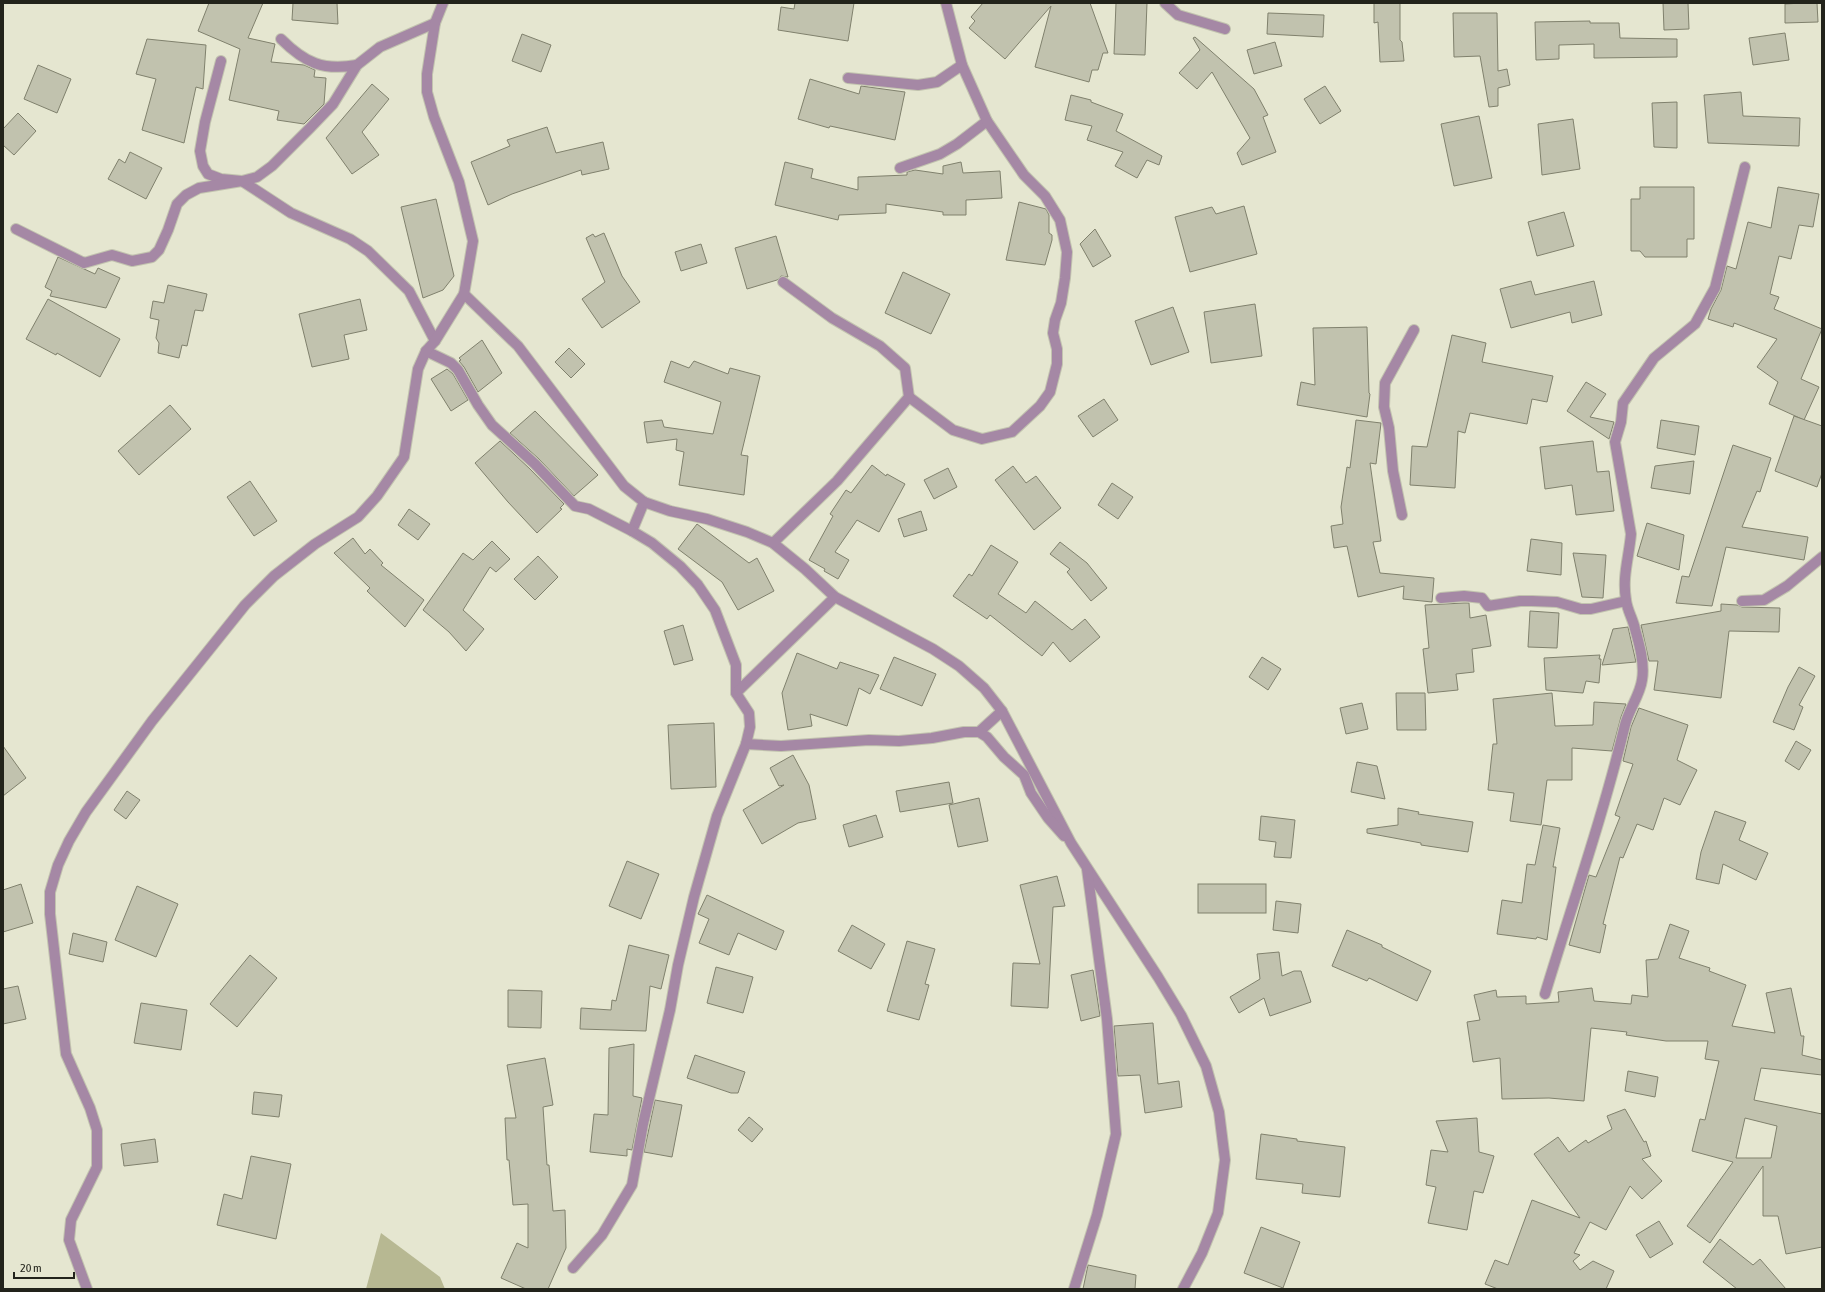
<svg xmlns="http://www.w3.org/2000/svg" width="1825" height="1292" viewBox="0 0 1825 1292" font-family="'Asap Condensed',sans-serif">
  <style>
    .green { fill: #b7b892 }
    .building { fill: #c1c2ae; stroke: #80816d; fill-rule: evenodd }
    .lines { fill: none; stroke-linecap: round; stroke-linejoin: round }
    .street-casing { stroke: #c2c3af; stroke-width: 12 }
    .street { stroke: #a588a5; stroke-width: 10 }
  </style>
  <rect width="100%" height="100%" fill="#e5e6d0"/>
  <path class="green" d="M381,1233l59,44 5,12h-79z"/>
  <g class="building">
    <path d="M209,3h54l-15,35 27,6 -4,18 33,3 11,5 -1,7 12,1 -2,26 -20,20 -27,-4 2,-9 -50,-11 11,-51 -42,-18z"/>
    <path d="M293,3h44l1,21 -46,-4z"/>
    <path d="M795,3h59l-6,38 -70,-11 3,-23 13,2z"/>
    <path d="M983,3h107l18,50h-5l-5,17h-6l-3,12 -54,-15 16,-61 -46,53 -36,-31 6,-7 -4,-4z"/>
    <path d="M1116,3h31l-2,52 -31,-1z"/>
    <path d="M1374,3h26v37l2,2 2,19 -24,1 -2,-40 -4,1z"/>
    <path d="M1663,3h25l1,26 -25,1z"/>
    <path d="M1802,3h15l1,19 -33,1v-19z"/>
    <path d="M1268,13l56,2 -1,22 -56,-3z"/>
    <path d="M1453,13h44l1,58 9,-2 3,16 -12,3v18l-9,1 -9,-51 -26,1z"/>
    <path d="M1590,21v2h29l1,15 57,1v18l-83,1v-14l-35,1v14l-23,1 -1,-38z"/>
    <path d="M1785,33l4,27 -36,5 -4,-27z"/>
    <path d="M522,34l29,11 -10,27 -29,-11z"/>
    <path d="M1195,37l59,52 14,26 -5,2 13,35 -34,13 -5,-12 13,-15 -38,-66 -15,17 -18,-16 21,-23 -7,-12z"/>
    <path d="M147,39l59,6 -3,44 -7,-2 -12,56 -42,-13 14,-51 -20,-5z"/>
    <path d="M1275,42l7,24 -28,8 -7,-24z"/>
    <path d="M38,65l33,14 -14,34 -33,-14z"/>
    <path d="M810,79l49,15 2,-8 44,6 -10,48 -65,-14 -1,2 -31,-9z"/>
    <path d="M372,84l17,15 -27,33 17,23 -27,19 -26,-36z"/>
    <path d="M1325,86l16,25 -21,13 -16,-25z"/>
    <path d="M1741,92l2,24 57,2 -1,28 -91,-3 -4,-48z"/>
    <path d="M1071,95l20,5v2l32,12 -7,17 46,25 -3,9 -12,-5 -10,18 -22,-12 8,-14 -36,-12 5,-14 -27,-6z"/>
    <path d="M1677,102v46l-23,-1 -2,-44z"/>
    <path d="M18,113l18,18 -22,24 -11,-10v-16z"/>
    <path d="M1479,116l13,62 -38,8 -13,-62z"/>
    <path d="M1573,119l7,50 -38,6 -4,-51z"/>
    <path d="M547,127l9,26 47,-11 6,27 -27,6 -1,-5 -69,24 -24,11 -17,-43 39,-16 -3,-6z"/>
    <path d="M130,152l32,16 -16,31 -38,-20 11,-20 6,4z"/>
    <path d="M785,162l28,7 -2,9 47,12v-13l49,-2v-3l8,-2 28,4v-8l18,-4 2,11 37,-2 2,27 -36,2v15h-23v-3l-57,-8v9l-47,2 -1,5 -63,-15z"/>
    <path d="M1640,187h54v52h-7v18h-42l-5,-6h-9v-52h9z"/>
    <path d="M1778,187l41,7 -6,33 -14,-2 -8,34 -12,-3 -9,38 9,3 -5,12 48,20 -21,50 18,8 -15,33 -35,-16 9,-22 -21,-15 20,-28 -43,-16 -1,4 -25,-8 3,-10 10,-19 6,-24 9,3 12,-47 23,6z"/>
    <path d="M436,199l18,77 -11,14 -20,8 -22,-91z"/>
    <path d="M1019,202l27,7 3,6v18l3,2v5l-7,25 -39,-5z"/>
    <path d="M1244,206l13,48 -67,18 -15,-55 37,-10 4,7z"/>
    <path d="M1564,212l10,34 -37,10 -9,-34z"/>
    <path d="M1095,229l16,27 -18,11 -13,-23z"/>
    <path d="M604,233l18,43 18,26 -38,26 -20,-29 23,-17 -19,-44 7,-4 2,3z"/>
    <path d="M776,236l12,41 -7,-1 -4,4 -30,9 -12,-41z"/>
    <path d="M701,244l6,19 -26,8 -6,-19z"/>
    <path d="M58,257l37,17 3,-6 22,10 -14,30 -56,-12 2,-5 -7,-4z"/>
    <path d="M903,272l47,22 -19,40 -46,-21z"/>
    <path d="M1531,281l4,14 59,-14 8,34 -30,8 -2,-11 -59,16 -11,-39z"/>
    <path d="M168,285l39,9 -4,17 -8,-1 -8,36 -5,-1 -3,13 -21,-5 1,-10 -3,-5 3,-18 -9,-2 3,-17 11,2z"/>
    <path d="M48,299l72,40 -20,38 -43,-24 -1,2 -30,-16z"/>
    <path d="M360,299l7,31 -23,5 5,24 -37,8 -13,-53z"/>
    <path d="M1255,304l7,52 -51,7 -7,-51z"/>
    <path d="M1173,307l16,45 -38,13 -16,-44z"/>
    <path d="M1367,327l2,66 1,1 -3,23 -70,-12 4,-23 14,3 -2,-57z"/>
    <path d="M1452,335l34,8 -4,19 71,14 -6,26 -15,-3 -5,25 -57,-11 -5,20 -7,-2 -3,57 -45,-3 2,-39 15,1z"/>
    <path d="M482,340l20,33 -24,19 -14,-25 -5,-6 2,-1 -2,-2z"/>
    <path d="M569,348l16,16 -14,14 -16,-16z"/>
    <path d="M671,361l18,7 5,-7 34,13 2,-6 30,8 -19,79 7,1 -4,39 -65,-10 5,-33 -8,-2 1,-11 -30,4 -3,-21 18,-2 2,7 49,7 8,-32 -57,-20z"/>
    <path d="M447,369l6,5 15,26 -17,11 -20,-32z"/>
    <path d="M1586,382l20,12 -16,23 24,5 -5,17 -42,-28z"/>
    <path d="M1104,399l14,21 -25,17 -15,-21z"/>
    <path d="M170,405l21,24 -52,46 -21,-24z"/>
    <path d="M535,411l63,64 -24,21 -35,-37 -29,-26z"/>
    <path d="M1794,416l28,10v47l-5,14 -42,-16z"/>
    <path d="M1356,420l25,3 -5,41 -6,-1 11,78 -8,1 7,31 54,5 -2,24 -29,-3 1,-13 -46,11 -11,-51 -13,2 -3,-22 12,-2 -2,-17 6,-40 3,1z"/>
    <path d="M1661,420l38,6 -4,29 -38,-7z"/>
    <path d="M500,441l30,28 34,35 -4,4 2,1 -25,24 -29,-31 -33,-39z"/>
    <path d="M1593,441l4,31 12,-1 5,40 -38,4 -4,-30 -27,4 -5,-42z"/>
    <path d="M1733,445l38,13 -11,34 -3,-1 -15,36 66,10 -4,23 -78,-13 -14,59 -36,-3 6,-27 7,1z"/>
    <path d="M1694,461l-4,33 -39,-6 4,-22z"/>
    <path d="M872,465l14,11 1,-2 18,10 -26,48 -22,-12 -22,32 14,8 -11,19 -14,-8 1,-2 -16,-9 24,-44 -3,-2 16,-24 5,3z"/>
    <path d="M1013,466l13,17 10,-7 25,32 -27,22 -39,-50z"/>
    <path d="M948,468l9,19 -23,12 -10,-19z"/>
    <path d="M250,481l27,40 -23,15 -27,-39z"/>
    <path d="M1112,483l21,14 -15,22 -20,-14z"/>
    <path d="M409,509l21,15 -12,16 -20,-15z"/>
    <path d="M921,511l6,19 -23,7 -6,-18z"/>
    <path d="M1647,523l37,12 -5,35 -42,-14z"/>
    <path d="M697,524l52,39 8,-5 17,33 -36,19 -16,-28 -44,-33z"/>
    <path d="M353,538l12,16 5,-5 13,14 -2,2 43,35 -19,27 -38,-36 3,-3 -36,-35z"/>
    <path d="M1531,539l31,4 -1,32 -34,-4z"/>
    <path d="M492,541l18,18 -14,13 -6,-5 -27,43 21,19 -18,22 -17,-19 -26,-22 40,-57 10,7z"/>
    <path d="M1060,542l27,21 20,25 -16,13 -24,-29 3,-3 -20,-15z"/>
    <path d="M991,545l27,17 -20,32 28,19 9,-12 37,29 13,-11 15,18 -30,25 -17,-20 -11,14 -52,-41 -3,4 -34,-23 16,-22 3,2z"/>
    <path d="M1573,553l33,2 -3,43 -21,-1z"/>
    <path d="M538,556l20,21 -23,23 -21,-21z"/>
    <path d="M1464,603h5l1,15 16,-3 5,31 -19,3 2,23 -18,2 2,16 -30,3 -5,-44 6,-1 -4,-43z"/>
    <path d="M1721,604l16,1 5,2 38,1 -1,24 -50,-1 -8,67 -67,-8 4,-29h-9l-8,-36 80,-14z"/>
    <path d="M1530,611l29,2 -2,35 -29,-1z"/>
    <path d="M683,625l10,35 -19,5 -10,-34z"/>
    <path d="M1628,627l8,35 -34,3 11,-36z"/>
    <path d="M797,653l40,16 3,-7 39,13 -9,19 -11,-6 -12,38 -37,-12 2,12 -24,4 -6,-37z"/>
    <path d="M1600,655l-1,4h2l-2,24 -13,-2 -3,12 -37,-3 -2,-32z"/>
    <path d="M894,657l42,17 -14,32 -42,-17z"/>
    <path d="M1262,657l19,12 -13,21 -19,-13z"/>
    <path d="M1799,667l16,9 -16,29 4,2 -9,23 -21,-8 15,-35z"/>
    <path d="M1396,693h29l1,37h-29z"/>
    <path d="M1552,693l3,33 38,-1 1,-23 32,2 -5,13 -9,34 -40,-3v32h-25l-6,45 -31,-4 4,-28 -26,-3 5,-46h4l-4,-45z"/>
    <path d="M1362,703l6,26 -22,5 -6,-26z"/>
    <path d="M1639,708l49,17 -11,35 20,10 -17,35 -16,-7 -11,32 -16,-6 -14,34 -3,-1 -17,67 3,1 -6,28 -31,-8 20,-70 7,2 24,-60 -5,-2 18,-51 -10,-3 8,-34z"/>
    <path d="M714,723l2,64 -45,2 -3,-64z"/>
    <path d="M1796,741l15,9 -12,20 -14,-9z"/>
    <path d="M3,746l23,32 -23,18z"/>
    <path d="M793,755l16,30 7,34 -18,4 -36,21 -19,-34 41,-25 -5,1 -9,-18z"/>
    <path d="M1357,762l20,4 8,33 -34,-7z"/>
    <path d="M949,782l4,21 -53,9 -4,-21z"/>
    <path d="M127,791l13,9 -14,19 -12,-9z"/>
    <path d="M979,798l9,43 -30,6 -9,-42z"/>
    <path d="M1398,808l21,4 -1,2 55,8 -5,30 -47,-7v-2l-54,-10v-4l31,-4z"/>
    <path d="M1715,811l31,11 -7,18 29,13 -12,27 -33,-16 -4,20 -23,-5 5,-27z"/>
    <path d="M876,815l7,22 -34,10 -6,-22z"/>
    <path d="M1261,816l34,4 -4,38 -17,-1 2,-15 -17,-2z"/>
    <path d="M1543,825l17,3 -7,39h3l-9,73 -10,-3 -1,2 -39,-5 5,-34 20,3 5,-39 8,1z"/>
    <path d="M627,861l32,13 -18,45 -32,-13z"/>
    <path d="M1057,876l8,30 -12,1 -5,101 -37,-2 2,-43 27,1 -20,-79z"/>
    <path d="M21,884l12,39 -30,9v-42z"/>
    <rect x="1198" y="884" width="68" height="29"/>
    <path d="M137,886l41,18 -22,53 -41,-17z"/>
    <path d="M707,895l77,36 -8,19 -38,-17 -9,22 -30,-12 10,-24 -11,-5z"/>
    <path d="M1276,901l25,3 -3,29 -25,-3z"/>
    <path d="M1670,924l19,7 -10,27 31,10 -1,3 37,14 -14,41 43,7 -9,-40 25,-5 10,48h3l-2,19 20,5v15l-61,-7 -7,32 68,14v133l-36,7 -8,-38h-15v-50l-53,77 -23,-17 46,-64 -41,-11 8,-32 5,1 14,-59 -14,-2 3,-18h-42l-40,-6 1,-3 -36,-4 -7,73 -35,-3 -47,1 -2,-41 -27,4 -6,-40 13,-2 -6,-25 22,-5 1,7 29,-1v8l33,-2 -1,-10 34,-4 2,13 37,3 1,-9 16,2 -2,-37 12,-1zM1745,1118l32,8 -6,32h-35z"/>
    <path d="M852,925l33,19 -14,25 -33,-18z"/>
    <path d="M1347,930l35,15v2l49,24 -14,30 -48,-23 -2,3 -35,-15z"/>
    <path d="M73,933l34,9 -4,20 -34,-8z"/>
    <path d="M907,941l28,8 -10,35 4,1 -10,35 -32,-9z"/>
    <path d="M629,945l40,10 -8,34 -11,-3 -4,45 -66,-2 1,-21 30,2 1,-10 4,1z"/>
    <path d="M1279,952l3,24 12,-5h7l10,31 -41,14 -6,-18 -25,15 -9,-16 30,-18 -3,-25z"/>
    <path d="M250,955l27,23 -40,49 -27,-23z"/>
    <path d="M716,967l37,10 -10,36 -36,-10z"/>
    <path d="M1093,970l7,46 -19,5 -10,-46z"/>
    <path d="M18,986l8,33 -23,5v-35z"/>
    <path d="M508,990l34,1 -1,37 -33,-1z"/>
    <path d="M141,1003l46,7 -6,40 -47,-7z"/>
    <path d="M1153,1023l5,61 21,-3 3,26 -37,6 -5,-38 -22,1 -4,-50z"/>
    <path d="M634,1044l-1,52 9,2 -10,52 -5,-1v7l-37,-4 4,-38 14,1 1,-67z"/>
    <path d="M695,1055l50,17 -7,21h-7l-44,-15z"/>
    <path d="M545,1058l8,47 -10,2 4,58h2l4,46 12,-1 1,38 -18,41h-22l-25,-11 16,-35 11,5v-44l-15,1 -4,-45h-2l-2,-42h11l-9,-53z"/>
    <path d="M1628,1071l30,6 -3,20 -30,-6z"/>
    <path d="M254,1092l28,3 -3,22 -27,-3z"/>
    <path d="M655,1100l27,5 -10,52 -28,-5z"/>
    <path d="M1625,1109l19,33 2,-1 5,15 -9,3 20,22 -20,18 -12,-13 -24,44 -16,-8 -16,31 6,2 -7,6 7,9 13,-9 21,10 -8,18h-108l-13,-5 10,-24 13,5 24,-65 48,18 -46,-64 24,-17 11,15 17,-12 2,3 24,-14 -5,-13z"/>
    <path d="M749,1117l14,12 -11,13 -14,-12z"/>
    <path d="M1477,1118l2,34 15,4 -11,37 -9,-2 -7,39 -39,-7 8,-36 -10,-2 5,-35 17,2 -12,-31z"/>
    <path d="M1261,1134l36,5v2l48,6 -5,50 -38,-4 1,-9 -47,-5z"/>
    <path d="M155,1139l3,23 -34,4 -3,-22z"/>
    <path d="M251,1156l40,8 -15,75 -59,-14 7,-31 18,5z"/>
    <path d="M1659,1221l14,23 -23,14 -14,-23z"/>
    <path d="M1261,1227l39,15 -17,46 -39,-15z"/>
    <path d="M1720,1239l33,26 7,-6 26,30h-49l-34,-27z"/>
    <path d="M1088,1265l48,10 -1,14h-52z"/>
  </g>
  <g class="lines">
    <g class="street-casing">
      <g id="street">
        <path d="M1165,3l13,12 47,14"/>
        <path d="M281,39c24,24 42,32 76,26"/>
        <path d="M221,61l-16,61 -5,29 3,15 5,8 13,5 21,2 49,32 59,26 18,12 41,40 26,50"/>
        <path d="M848,78l70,7 19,-3 25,-17"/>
        <path d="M900,168l40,-14 17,-10 30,-23"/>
        <path d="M16,229l68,34 28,-8 20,6 20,-4 7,-7 9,-20 9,-26 9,-9 13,-7 43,-7 15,-4 15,-11 38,-38 23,-24 24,-39 23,-18 55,-24"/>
        <path d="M464,294l54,52 106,140 20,16 -12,29 20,12 28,23 18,19 17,25 21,55v28l13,20 1,14 -4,17 -29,72 -23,81 -16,68 -8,45 -27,114 -11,61 -30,50 -29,33"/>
        <path d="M426,351l25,12 7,7 20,35 14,20 43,39 40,42 14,3 43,22"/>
        <path d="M909,397l44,33 29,9 30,-7 28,-26 10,-14 7,-28v-15l-4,-16 2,-13 6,-17 4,-25 2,-26 -7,-32 -15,-24 -21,-21 -37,-54 -25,-56 -16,-62"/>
        <path d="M644,502l26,9 37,8 40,13 26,11 32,26 30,28 98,52 26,17 25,22 18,23 69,132 87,134 23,38 25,51 13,46 6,48 -7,53 -16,40 -19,36"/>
        <path d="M1402,515l-9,-44 -4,-43 -5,-21 1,-24 29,-53"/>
        <path d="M773,543l64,-62 72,-84 -4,-29 -25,-22 -48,-28 -49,-36"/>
        <path d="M1441,598l23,-2 18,2 6,8 32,-5h12l25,1 24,7h10l35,-8"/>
        <path d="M1742,601l22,-1 23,-14 35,-29"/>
        <path d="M736,693l99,-96"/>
        <path d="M979,732l23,-21"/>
        <path d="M746,744l35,2 88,-6 30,1 33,-3 32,-6h15l8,5 17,20 20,18 7,18 17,25 16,18"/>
        <path d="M1545,994c27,-89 58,-178 80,-269 4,-16 15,-30 17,-45 3,-16 -3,-37 -7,-51 -2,-10 -8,-19 -9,-29 -4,-23 3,-43 5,-66l-16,-92 6,-20 2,-19 31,-45 41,-34 20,-36 30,-121"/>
        <path d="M87,1289l-18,-49 2,-20 26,-53v-37l-7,-22 -24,-54 -16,-140v-22l8,-27 11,-24 17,-29 66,-91 93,-116 29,-29 41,-32 43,-27 19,-21 27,-39 14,-88 8,-18 9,-10 29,-47 9,-53 -14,-59 -25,-65 -7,-25v-18l8,-51 8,-20"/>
        <path d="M1074,1289l23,-74 19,-81 -9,-115 -20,-150"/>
      </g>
    </g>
    <use href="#street" class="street"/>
  </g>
  <rect width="1825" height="1292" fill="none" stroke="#22231b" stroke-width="8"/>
  <path d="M14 1272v6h60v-6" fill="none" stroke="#22231b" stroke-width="2"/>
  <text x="20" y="1272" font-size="12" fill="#22231b" stroke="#e5e6d0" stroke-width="3" paint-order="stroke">20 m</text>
</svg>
